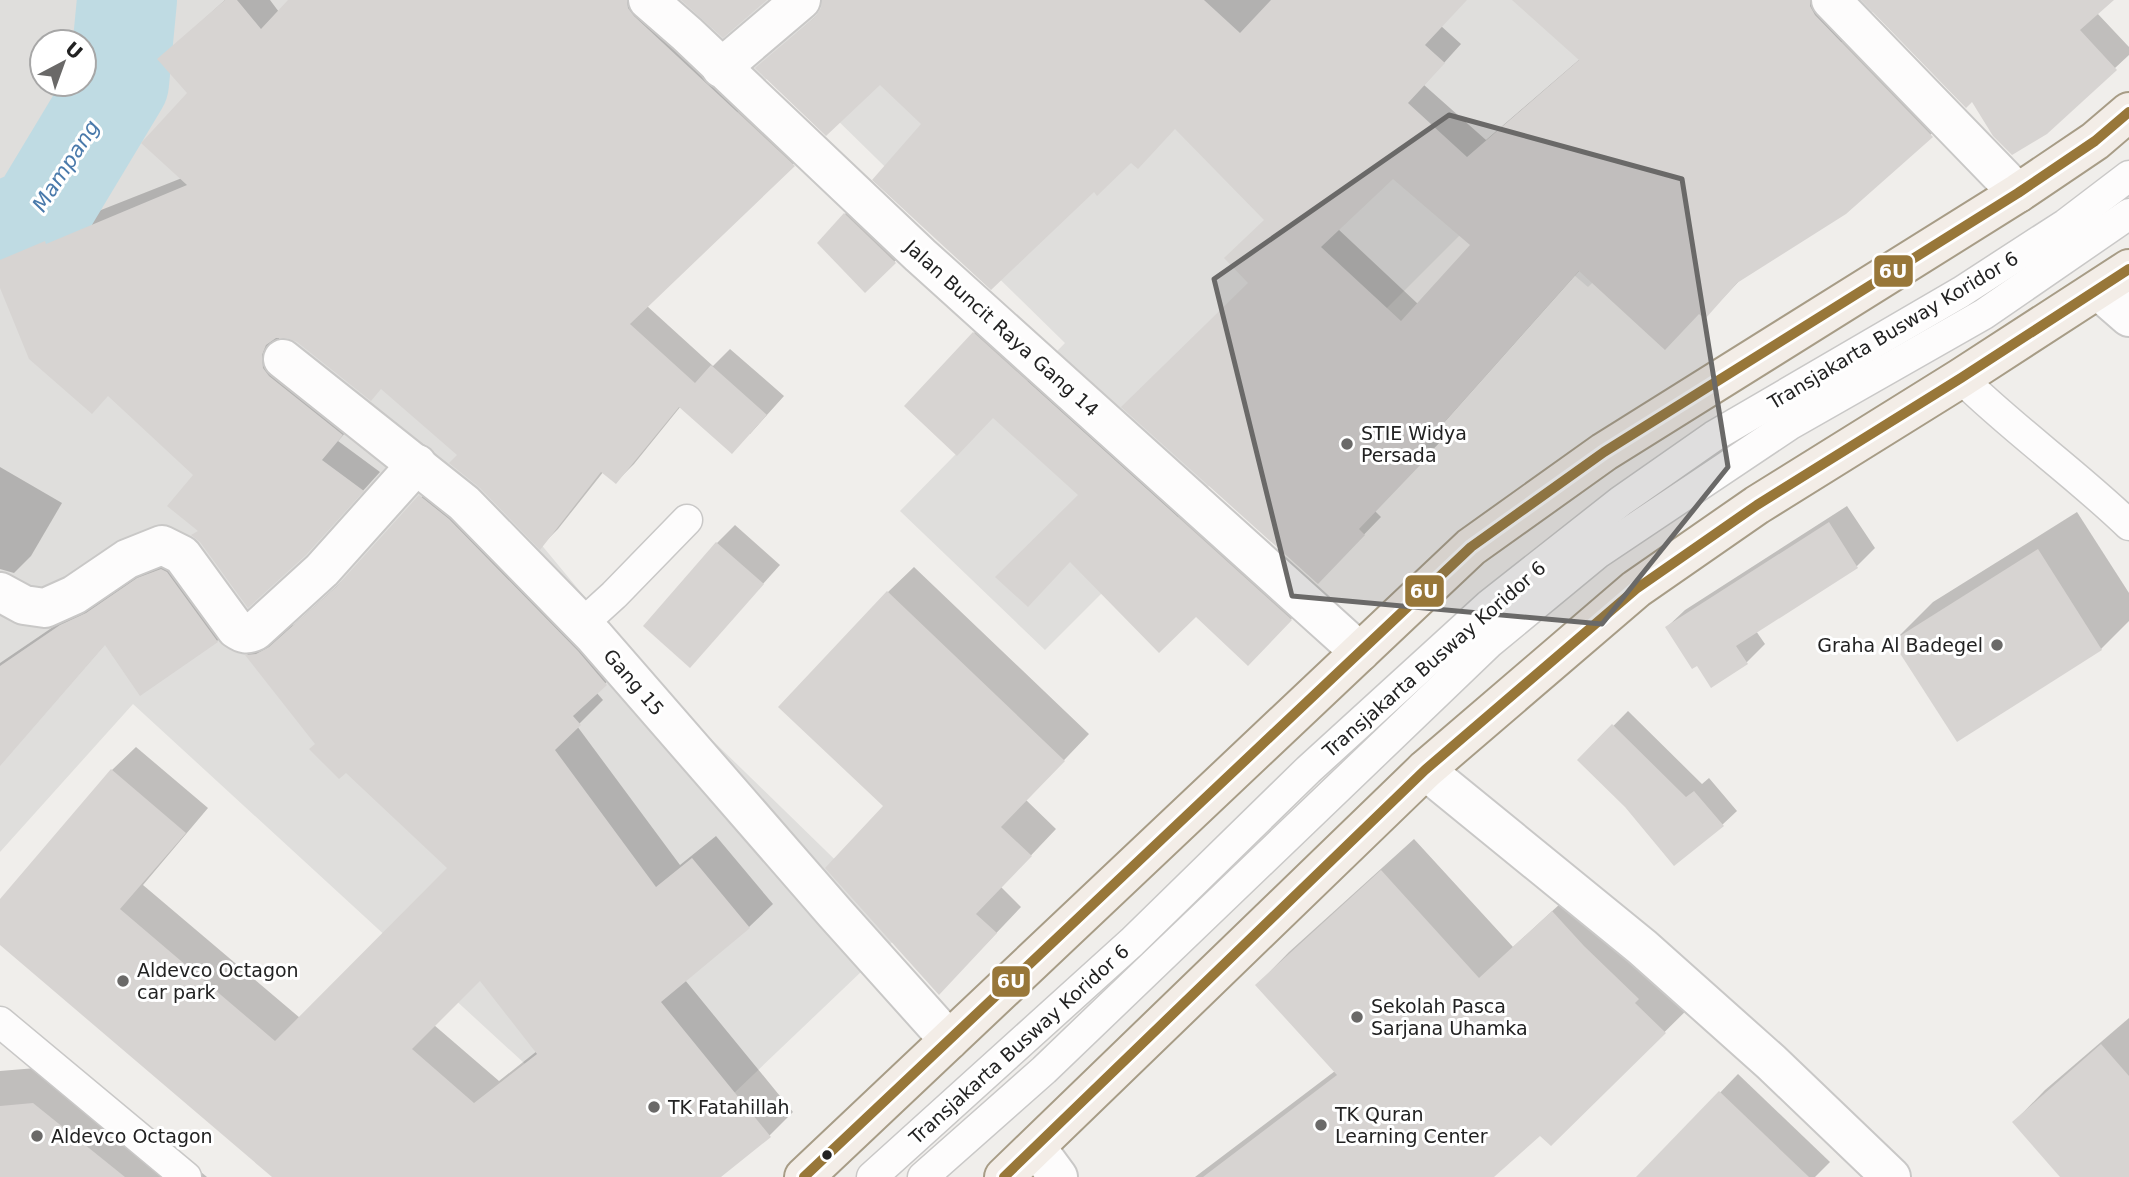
<svg xmlns="http://www.w3.org/2000/svg" width="2129" height="1177" viewBox="0 0 2129 1177" font-family="'DejaVu Sans',sans-serif">
  <style>
    .residential { fill: #dfdedc; fill-rule: evenodd }
    .shadow { fill: #0003; fill-rule: evenodd }
    .lines { fill: none; stroke-linecap: round; stroke-linejoin: round }
    .river { stroke: #bfdbe3; stroke-width: 100 }
    .building { fill: #d7d4d2; fill-rule: evenodd }
    .service-casing { stroke: #c9c8c7; stroke-width: 33 }
    .minor-casing { stroke: #c9c8c7; stroke-width: 42 }
    .tertiary-casing { stroke: #c9c8c7; stroke-width: 42 }
    .primary-casing { stroke: #a79c86; stroke-width: 42 }
    .service { stroke: #fdfcfc; stroke-width: 30 }
    .minor { stroke: #fdfcfc; stroke-width: 38 }
    .tertiary { stroke: #fdfcfc; stroke-width: 38 }
    .primary { stroke: #f3ede7; stroke-width: 38 }
    .bus-1-casing { stroke: #fff; stroke-width: 16 }
    .bus-1 { stroke: #987739; stroke-width: 10 }
    .marked { fill: #6a6968; fill-opacity: 0.2; stroke: #6a6968; stroke-width: 5; stroke-linejoin: round }
    .poi-dot { fill: #6a6968; stroke: #fff; stroke-width: 2.5 }
    .bus-dot { fill: #222; stroke: #fff; stroke-width: 2.5 }
    .labels { text-anchor: middle; stroke-width: 6; stroke-linejoin: round; paint-order: stroke }
    .street-label { font-size: 19px; fill: #222; stroke: #fff }
    .poi-label { font-size: 19px; fill: #222; stroke: #fff; text-anchor: start }
    .water-label { font-size: 21px; font-style: italic; fill: #4a7aab; stroke: #fff }
    .line-badge { stroke: #fff; stroke-width: 2.5 }
    .badge-label { font-size: 19px; text-anchor: middle; font-weight: bold; fill: #fff }
  </style>
  <rect width="100%" height="100%" fill="#f0eeeb"/>
  <path class="residential" d="M0,0h1885l-297,287 -97,-83 -446,446 -145,-139 165,-168 -285,-279 -329,372 216,260 239,233 -259,247 -514,-472 -133,148zM42,42h42v42h-42z"/>
  <g class="shadow">
    <path d="M225,0h45l9,12 11,-12h363l158,147 -164,159 66,60 17,-17 54,47 -34,38 -69,-28 -47,58 -18,18 -12,-11 -46,58 -18,18 -81,-92 -77,-67 -84,-48 -11,-4h-8l1,13 80,67 -22,25 42,31 -56,62 -124,-4 -5,-55 -195,-192v-26l10,-11 172,-68 7,-85 -29,-34z"/>
    <path d="M823,0h643l-25,26 20,18 -37,41 62,55 94,-81 -65,-59h319l115,118 -104,94 -103,66 -37,39 -6,-5 -119,-42 -147,165 8,6 -66,70 6,6 -63,65 -68,-299 16,-63 -91,-93 -44,33 -208,-36 -43,-41 -123,-15 64,-56zM1393,177l79,68 -54,59 -80,-75z"/>
    <path d="M1864,0h247l-14,13 32,34v8l-83,77 -73,-33z"/>
    <path d="M870,188l51,48 -56,54 -20,-76z"/>
    <path d="M991,316l316,286 -42,45 -185,-152 -106,-162z"/>
    <path d="M0,467l62,36 -31,53 -17,17 -14,-4z"/>
    <path d="M444,473l186,187 -34,32 7,8 -26,26 103,139 36,-29 57,68 -24,23 -64,53 108,132 -23,23 -52,42h-443l-275,-234v-41l112,-132 24,-23 72,61 -65,77 157,133 149,-150 -132,-124 -70,-89 23,-23 11,-1 14,-7 54,-49zM481,979l56,72 -38,30 -65,-56z"/>
    <path d="M1847,506l28,42 -18,18 -101,65 9,13 -18,18 -36,23 -14,-22 -30,-36 18,-17z"/>
    <path d="M2077,512l52,81v28l-28,28 -143,90 -64,-98 39,-39z"/>
    <path d="M735,525l45,40 -90,100 27,-122z"/>
    <path d="M178,554l55,70 -16,17 -77,52 -34,-50 -106,121v-101l78,-53 77,-47z"/>
    <path d="M914,567l175,167 -63,66 30,29 -55,58 20,20 -57,60 -79,-161 3,-214z"/>
    <path d="M1628,711l74,73 7,-6 28,33 -15,14 -96,-20 -46,-45z"/>
    <path d="M1414,839l99,108 73,-67 112,119 -147,145 -11,-11 -48,44h-297l140,-106 -78,-86 32,-33z"/>
    <path d="M2129,1018v159h-67l-48,-55 31,-32z"/>
    <path d="M72,1065l135,112h-207v-106z"/>
    <path d="M1738,1074l92,88 -15,15h-176z"/>
  </g>
  <g class="lines">
    <path class="river" d="M0,233l39,-17 80,-133 8,-83"/>
  </g>
  <g class="building">
    <path d="M225,0h12l24,29 27,-29h339l1,8 6,8 161,150 -165,158 65,59 16,-18 56,50 -35,39 -53,-47 -63,77 -15,-12 -61,78 -60,-62 -31,-25 8,-8 -76,-66 -10,12 -74,-59 -10,-4h-11l-10,7 -4,10 1,13 6,8 74,59 -21,25 42,31 -58,64 -58,53 -48,-66 -9,-7 7,-4 -31,-25 26,-31 -85,-79 -16,18 -63,-55 -29,-71v-28l45,-19 1,3 141,-59 -46,-42 46,-50 -30,-34z"/>
    <path d="M681,0h86l-44,38z"/>
    <path d="M822,0h382l36,33 31,-33h196l-42,45 20,18 -37,40 59,54 112,-97 -67,-60h298v6l5,9 118,122 -87,77 -109,69 -32,36 -6,-5 -34,36 -86,-79 -162,182 8,7 -66,69 6,6 -47,49 -197,-177 127,-124 -24,-25 40,-38 -89,-91 -37,40 -7,-6 -34,33 -3,-4 -103,98 -119,-110 49,-56 -41,-39 -54,51 -71,-68 60,-51 6,-9zM1393,179l77,66 -69,76 -80,-74z"/>
    <path d="M1861,0h253l-34,30 37,40 -70,64 -35,21 -19,-19 -21,-34 -6,6z"/>
    <path d="M844,213l52,50 -31,30 -48,-50z"/>
    <path d="M973,332l319,288 -44,46 -52,-49 -37,36 -89,-91 -42,45 -33,-30 83,-82 -85,-77 -36,38 -53,-50z"/>
    <path d="M419,495l30,24 129,132 29,34 -34,31 8,9 -26,25 101,137 36,-29 58,70 -89,74 110,135 -50,40h-449l-272,-232v-46l111,-130 75,64 -66,76 155,132 172,-173 -101,-95 -7,6 -30,-30 6,-5 -70,-89 11,-1 13,-7 68,-61zM480,981l57,73 -63,49 -62,-54z"/>
    <path d="M1829,522l29,46 -122,78 12,18 -37,24 -14,-22 -5,3 -27,-42z"/>
    <path d="M716,542l48,42 -74,84 -47,-42z"/>
    <path d="M2038,549l64,101 -145,92 -65,-101z"/>
    <path d="M161,569l6,3 51,70 -78,54 -35,-51 -105,121v-100l60,-41 26,-12 51,-35z"/>
    <path d="M887,591l178,170 -64,66 31,29 -56,58 21,19 -58,62 -114,-127 58,-62 -105,-99z"/>
    <path d="M1612,724l74,73 8,-6 30,35 -50,40 -49,-59 -48,-47z"/>
    <path d="M1381,870l98,108 73,-67 32,35 55,53 -4,4 31,30 -115,113 -11,-10 -46,41h-291l134,-102 -82,-90z"/>
    <path d="M2101,1044l28,32v101h-69l-48,-55z"/>
    <path d="M1719,1091l90,86h-173z"/>
    <path d="M33,1103l92,74h-125v-71z"/>
  </g>
  <g class="lines">
    <g class="service-casing">
      <g id="service">
        <path d="M1961,378c53,52 114,95 168,147"/>
        <path d="M581,625l33,-30 73,-75"/>
        <path d="M0,1022l186,155"/>
        <path d="M872,1177l260,-235 176,-172 181,-165 132,-104 93,-65 247,-144 105,-68 63,-48"/>
        <path d="M923,1177l121,-107 445,-427 109,-90 191,-128 195,-111 145,-100"/>
      </g>
    </g>
    <g class="minor-casing">
      <g id="minor">
        <path d="M648,0l39,34 233,221 440,397"/>
        <path d="M1831,0l187,193"/>
        <path d="M721,68l80,-68"/>
        <path d="M2098,290l31,27"/>
        <path d="M283,359l181,144 130,133 241,277 114,127"/>
        <path d="M0,592l24,13 21,3 29,-13 53,-36 35,-14 20,10 54,74c7,5 11,6 19,2l67,-61 95,-106"/>
        <path d="M1425,770l217,177 129,115 120,115"/>
      </g>
    </g>
    <g class="tertiary-casing">
      <path id="tertiary" d="M1036,1147l22,30"/>
    </g>
    <g class="primary-casing">
      <g id="primary">
        <path d="M804,1177l667,-630 133,-95 414,-259 77,-52 34,-29"/>
        <path d="M1004,1177l421,-407 211,-181 121,-84 204,-127 168,-109"/>
      </g>
    </g>
    <use href="#service" class="service"/>
    <use href="#minor" class="minor"/>
    <use href="#tertiary" class="tertiary"/>
    <use href="#primary" class="primary"/>
    <g class="bus-1-casing">
      <g id="bus-1">
        <path d="M804,1177l667,-630 133,-95 414,-259 77,-52 34,-29"/>
        <path d="M1004,1177l421,-407 211,-181 121,-84 204,-127 168,-109"/>
      </g>
    </g>
    <use href="#bus-1" class="bus-1"/>
  </g>
  <path class="marked" d="M1449,115l233,64 46,288 -126,157 -310,-28 -78,-317z"/>
  <g class="poi-dot">
    <circle cx="1347" cy="444" r="7"/>
    <circle cx="1997" cy="645" r="7"/>
    <circle cx="123" cy="981" r="7"/>
    <circle cx="1357" cy="1017" r="7"/>
    <circle cx="654" cy="1107" r="7"/>
    <circle cx="1321" cy="1125" r="7"/>
    <circle cx="37" cy="1136" r="7"/>
  </g>
  <circle class="bus-dot" cx="827" cy="1155" r="6"/>
  <g class="labels">
    <g class="street-label">
      <text transform="translate(1002 328) rotate(42)" y="7">Jalan Buncit Raya Gang 14</text>
      <text transform="translate(1893 330) rotate(-31)" y="7">Transjakarta Busway Koridor 6</text>
      <text transform="translate(1434 659) rotate(-41)" y="7">Transjakarta Busway Koridor 6</text>
      <text transform="translate(634 682) rotate(49)" y="7">Gang 15</text>
      <text transform="translate(1019 1044) rotate(-42)" y="7">Transjakarta Busway Koridor 6</text>
    </g>
    <g class="poi-label">
      <text x="1361" y="440">STIE Widya<tspan x="1361" dy="22">Persada</tspan></text>
      <text x="1983" y="652" text-anchor="end">Graha Al Badegel</text>
      <text x="137" y="977">Aldevco Octagon<tspan x="137" dy="22">car park</tspan></text>
      <text x="1371" y="1013">Sekolah Pasca<tspan x="1371" dy="22">Sarjana Uhamka</tspan></text>
      <text x="668" y="1114">TK Fatahillah</text>
      <text x="1335" y="1121">TK Quran<tspan x="1335" dy="22">Learning Center</tspan></text>
      <text x="51" y="1143">Aldevco Octagon</text>
    </g>
    <g class="water-label">
      <text transform="translate(66 166) rotate(-57)" y="7">Mampang</text>
    </g>
  </g>
  <g class="line-badge">
    <rect x="1873" y="254" width="41" height="34" rx="7" fill="#987739"/>
    <rect x="1404" y="574" width="41" height="34" rx="7" fill="#987739"/>
    <rect x="991" y="965" width="40" height="33" rx="7" fill="#987739"/>
  </g>
  <g class="badge-label">
    <text x="1893" y="278">6U</text>
    <text x="1424" y="598">6U</text>
    <text x="1011" y="988">6U</text>
  </g>
  <g transform="translate(63 63) rotate(41)"><circle r="33" fill="#ffffff" stroke="#a7a7a7" stroke-width="2"/>
  <path d="M0-5L12 26L0 18L-12 26Z" fill="#6a6968"/>
  <text y="-10" font-size="19" font-weight="bold" text-anchor="middle" fill="#222222">U</text>
  </g>
</svg>
